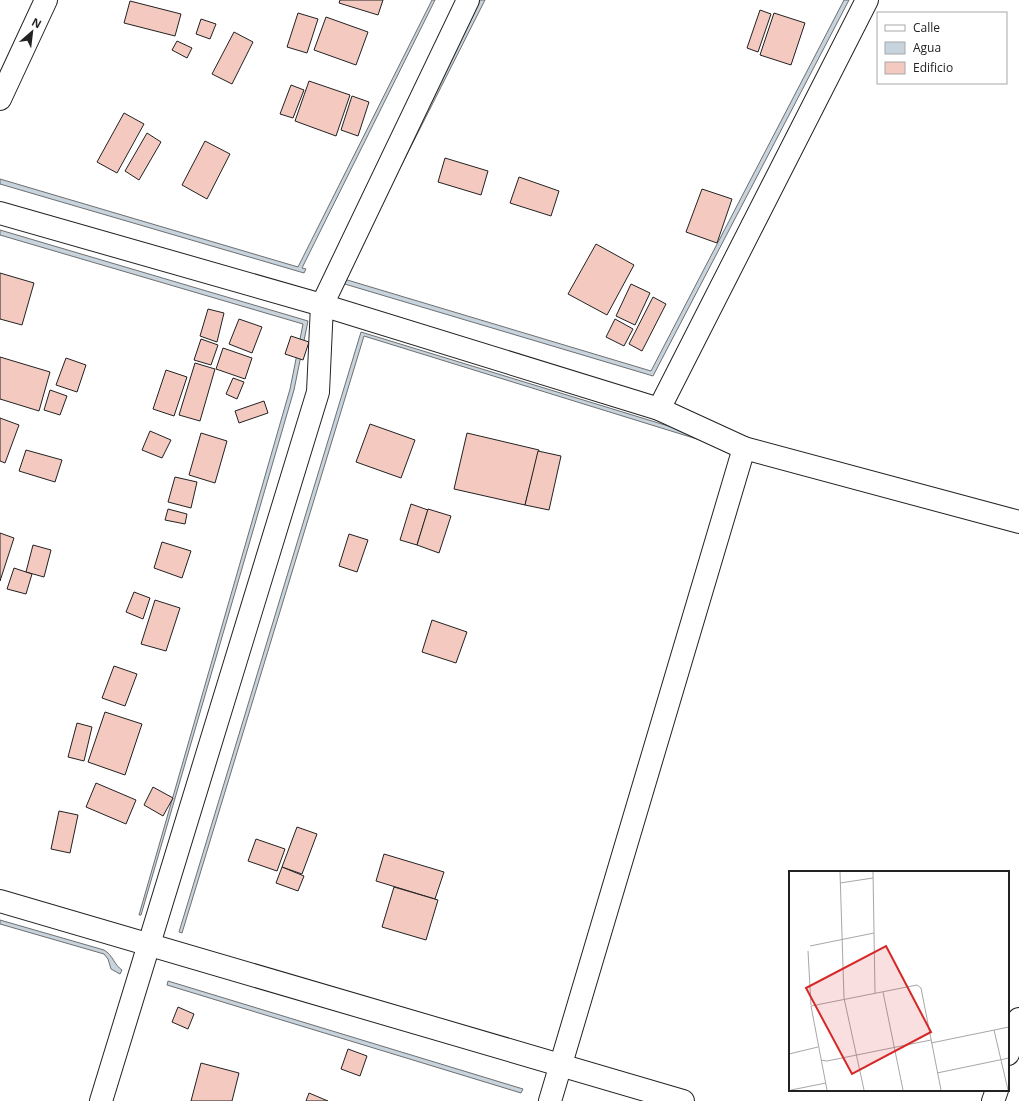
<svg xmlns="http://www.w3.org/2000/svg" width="1019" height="1101" viewBox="0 0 1019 1101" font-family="'Open Sans',sans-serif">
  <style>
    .water { fill: #c7d3dd; stroke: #6f6f6f }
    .building { fill: #f3c9c0; stroke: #222 }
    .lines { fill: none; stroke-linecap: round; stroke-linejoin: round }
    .minor-casing { stroke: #222; stroke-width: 24 }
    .minor { stroke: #fff; stroke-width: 22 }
    .inset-road { fill: none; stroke: #a7a7a7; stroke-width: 1 }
    .view { fill: #d62828; fill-opacity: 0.15; stroke: #d62828; stroke-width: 2 }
    .inset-edge { fill: none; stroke: #222; stroke-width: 2 }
  </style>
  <rect width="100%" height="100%" fill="#fff"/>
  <g class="water">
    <path d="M432,0h3l-133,268 4,1 -2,4 -304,-89v-5l298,88z"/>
    <path d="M480,0h5l-141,279 307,92 193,-371h5l-196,376 -315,-94z"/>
    <path d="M0,230l308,91 -14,69 -153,525h-2l151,-526 13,-65 -303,-89z"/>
    <path d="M361,332l353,108 -1,4 -349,-108 -182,597 -3,-1z"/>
    <path d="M0,920l104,30c9,5 10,15 18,20l-2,4 -9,-5 -3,-10 -4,-5 -104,-30z"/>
    <path d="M168,981l355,108 -2,4 -354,-108z"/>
  </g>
  <g class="building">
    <path d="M340,0h43l-5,15 -39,-12z"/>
    <path d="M130,1l51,13 -6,22 -51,-13z"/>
    <path d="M760,10l11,4 -13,38 -11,-4z"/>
    <path d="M298,13l20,6 -11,34 -20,-6z"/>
    <path d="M774,13l31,10 -14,42 -31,-10z"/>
    <path d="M326,17l42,15 -12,33 -42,-15z"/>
    <path d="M201,19l15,5 -6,15 -14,-5z"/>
    <path d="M234,32l19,10 -21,42 -20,-10z"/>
    <path d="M177,41l15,7 -5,10 -15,-8z"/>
    <path d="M309,81l41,14 -14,41 -41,-15z"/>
    <path d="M291,85l13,5 -11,28 -13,-4z"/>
    <path d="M352,96l17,6 -11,34 -17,-6z"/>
    <path d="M124,113l20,11 -27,49 -20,-11z"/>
    <path d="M147,133l14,9 -22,38 -14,-9z"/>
    <path d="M205,141l25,13 -23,45 -25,-14z"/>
    <path d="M445,158l43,13 -7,24 -43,-13z"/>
    <path d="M519,177l40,14 -8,25 -41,-13z"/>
    <path d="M702,189l30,10 -15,44 -31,-11z"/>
    <path d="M596,244l38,21 -27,50 -39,-21z"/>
    <path d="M0,273l34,10 -12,42 -22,-6z"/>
    <path d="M631,284l19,9 -15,32 -19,-9z"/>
    <path d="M653,297l13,7 -24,47 -13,-7z"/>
    <path d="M208,309l16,4 -7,29 -17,-6z"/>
    <path d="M239,319l23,8 -10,26 -23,-9z"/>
    <path d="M615,319l18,10 -9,17 -18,-9z"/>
    <path d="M291,336l18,6 -6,18 -18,-6z"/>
    <path d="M201,339l17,6 -7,20 -17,-5z"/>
    <path d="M223,348l29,10 -7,21 -29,-10z"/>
    <path d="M0,357l50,15 -11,39 -39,-12z"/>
    <path d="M66,358l20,7 -9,27 -21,-7z"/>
    <path d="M195,363l20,6 -15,52 -21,-6z"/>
    <path d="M166,370l21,7 -13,39 -21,-7z"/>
    <path d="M233,378l11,4 -7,17 -11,-5z"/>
    <path d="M50,390l17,6 -7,19 -16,-5z"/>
    <path d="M264,401l4,12 -29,10 -4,-12z"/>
    <path d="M0,418l19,7 -14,38 -5,-2z"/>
    <path d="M370,424l45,16 -14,38 -45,-16z"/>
    <path d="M150,431l21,9 -9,18 -20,-8z"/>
    <path d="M201,433l26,8 -12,42 -26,-8z"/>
    <path d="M467,433l72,17 -14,55 -71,-16z"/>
    <path d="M26,450l36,10 -7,22 -36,-11z"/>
    <path d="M538,451l23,5 -12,54 -24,-5z"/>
    <path d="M175,477l22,5 -6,26 -23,-6z"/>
    <path d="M411,504l17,6 -11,35 -17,-5z"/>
    <path d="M168,509l19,5 -2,10 -20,-4z"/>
    <path d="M428,509l23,7 -12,37 -22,-8z"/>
    <path d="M0,533l14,5 -14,43z"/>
    <path d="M349,534l19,6 -11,32 -18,-6z"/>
    <path d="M162,542l29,9 -9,27 -28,-10z"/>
    <path d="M33,545l18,5 -7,27 -18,-5z"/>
    <path d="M14,568l18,6 -6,20 -19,-5z"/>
    <path d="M134,592l16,6 -7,21 -17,-7z"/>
    <path d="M155,600l25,8 -14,43 -25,-7z"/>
    <path d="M432,620l35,12 -11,31 -34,-11z"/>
    <path d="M114,666l23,8 -12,32 -23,-8z"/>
    <path d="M105,712l37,12 -17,51 -37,-13z"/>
    <path d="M77,723l15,4 -8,34 -16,-4z"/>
    <path d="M96,783l40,17 -10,24 -40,-17z"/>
    <path d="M153,787l20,11 -10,18 -19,-11z"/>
    <path d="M59,811l19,4 -8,38 -19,-4z"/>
    <path d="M297,827l20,7 -15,40 -20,-7z"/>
    <path d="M256,839l29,10 -8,22 -29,-10z"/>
    <path d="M384,854l60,18 -9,27 -59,-18z"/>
    <path d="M282,867l22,9 -6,15 -22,-8z"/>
    <path d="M394,887l44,13 -12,40 -44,-13z"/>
    <path d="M178,1007l16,7 -6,15 -16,-7z"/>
    <path d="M348,1049l19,7 -7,20 -19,-7z"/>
    <path d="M201,1063l38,10 -7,28h-41z"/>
    <path d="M309,1093l19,8h-22z"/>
  </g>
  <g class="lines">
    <g class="minor-casing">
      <g id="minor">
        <path d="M0,99l46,-99"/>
        <path d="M0,213l322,92 337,104 85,39 275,74"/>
        <path d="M659,409l208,-409"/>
        <path d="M0,901l683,200"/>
        <path d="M1008,1054l11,-35"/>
        <path d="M101,1101l217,-709 4,-87 146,-305"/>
        <path d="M550,1101l194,-653"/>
        <path d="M993,1101l4,-11"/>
      </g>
    </g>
    <use href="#minor" class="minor"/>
  </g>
  <g transform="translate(789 871)">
    <rect width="220" height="220" fill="#fff"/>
    <path class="inset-road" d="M51,1l4,126 20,92M84,1l2,121M51,12l33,-5M21,75l64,-13M19,80l3,54M94,121l20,98M205,159l14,60M142,172l78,-16M0,183l29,-7M32,189l6,1 104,-21M148,202l72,-15M2,219l35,-7M38,219l-16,-84 106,-21 4,3 20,102"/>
    <path class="view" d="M97,75l45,86 -79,42 -46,-86z"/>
    <rect width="220" height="220" class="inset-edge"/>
  </g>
  <rect x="877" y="12" width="130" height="72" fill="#ffffff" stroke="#a7a7a7"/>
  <rect x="885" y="25" width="20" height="6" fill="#ffffff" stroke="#a7a7a7"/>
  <text x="913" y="32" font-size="12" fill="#222222">Calle</text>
  <rect x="885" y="42" width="20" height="12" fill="#c7d3dd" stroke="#a7a7a7"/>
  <text x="913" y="52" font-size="12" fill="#222222">Agua</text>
  <rect x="885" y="62" width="20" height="12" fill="#f3c9c0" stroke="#a7a7a7"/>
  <text x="913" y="72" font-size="12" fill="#222222">Edificio</text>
  <g transform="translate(32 32) rotate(28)" stroke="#ffffff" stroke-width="3" paint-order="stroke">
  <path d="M0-3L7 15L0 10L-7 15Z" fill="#222222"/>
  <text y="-6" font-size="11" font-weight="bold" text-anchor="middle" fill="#222222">N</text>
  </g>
</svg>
